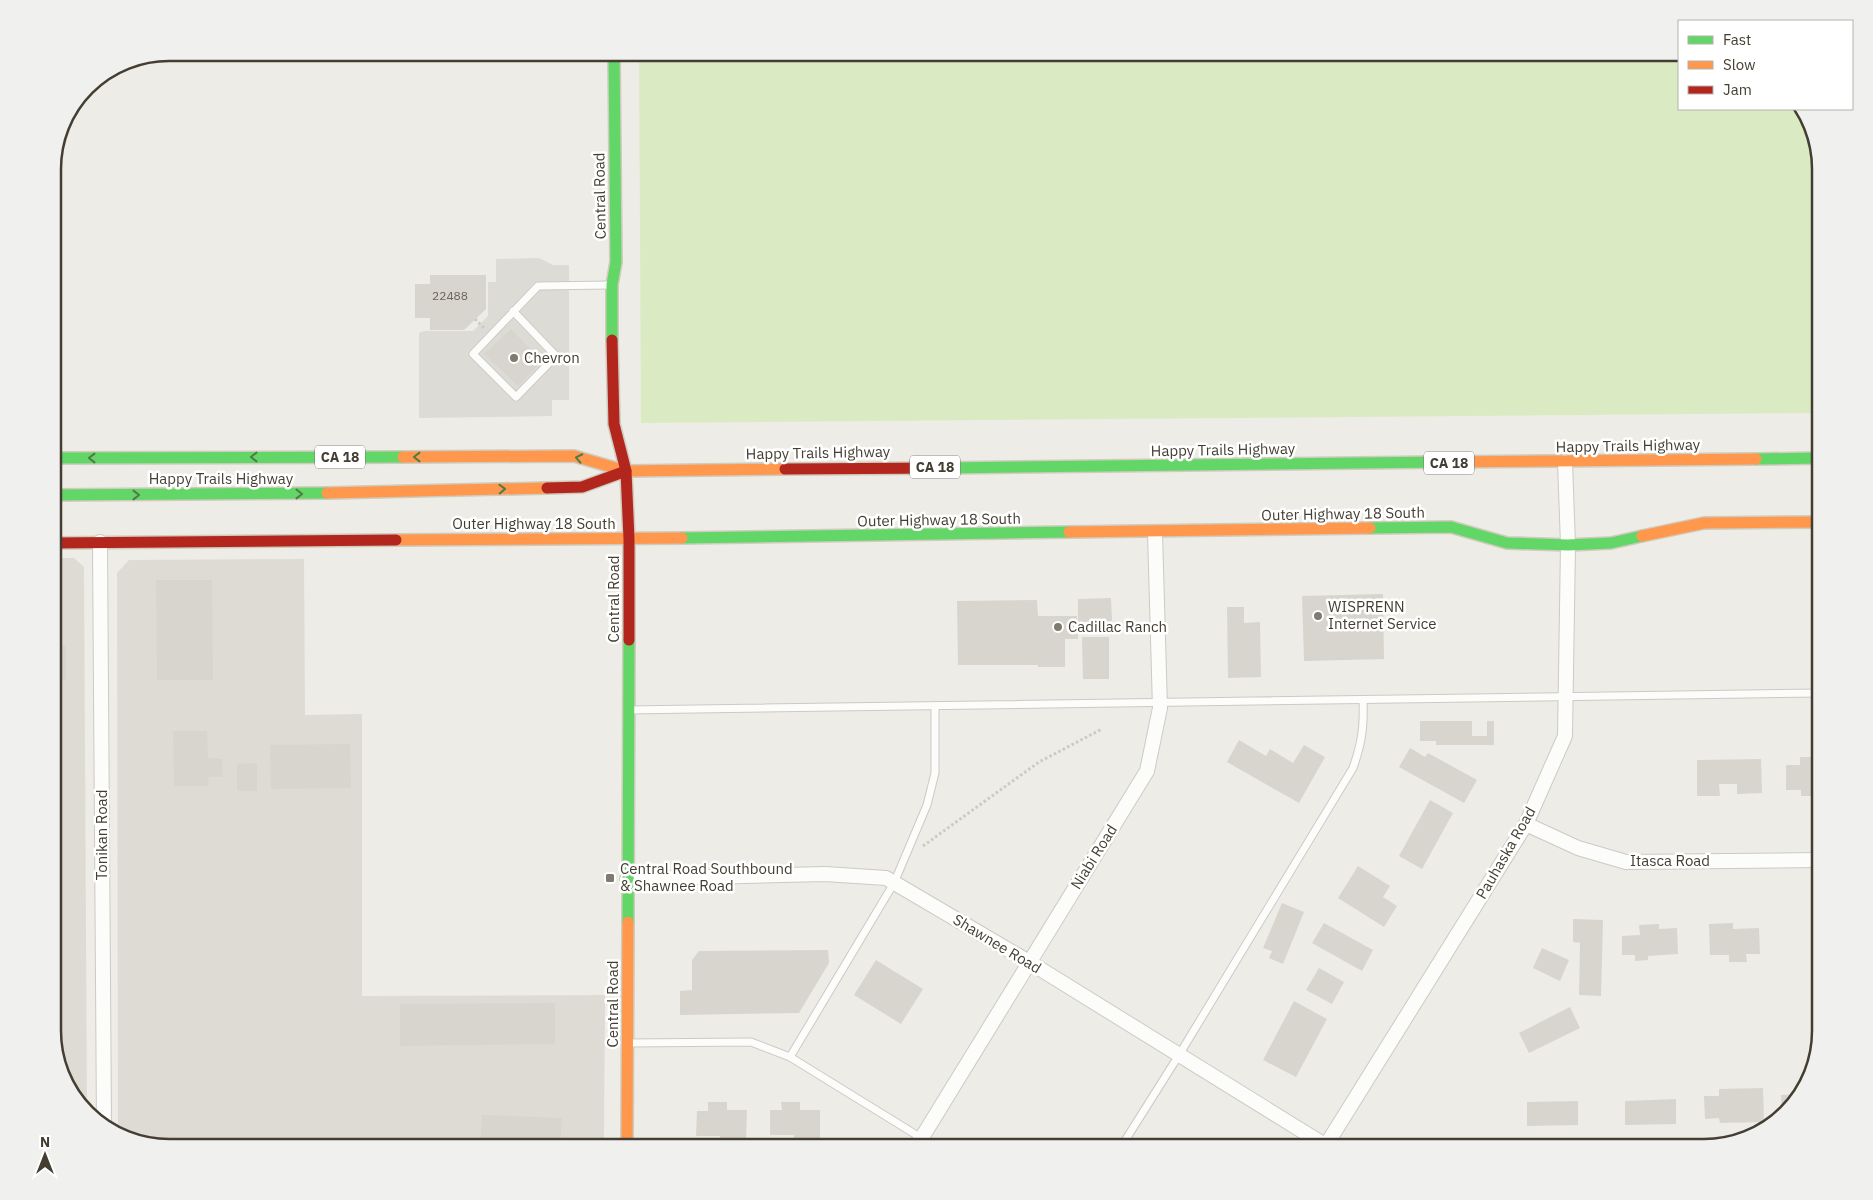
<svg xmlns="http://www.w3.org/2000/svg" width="1873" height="1200" viewBox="0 0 1873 1200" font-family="'IBM Plex Sans',sans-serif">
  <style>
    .industrial { fill: #dedbd4 }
    .green { fill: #daebc3 }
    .parking { fill: #dddbd6 }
    .building { fill: #d7d5ce }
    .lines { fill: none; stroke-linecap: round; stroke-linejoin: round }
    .lane-casing { stroke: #cccac3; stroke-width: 9 }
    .street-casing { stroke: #cccac3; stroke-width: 16 }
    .fast-casing { stroke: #cfcbbd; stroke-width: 14 }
    .slow-casing { stroke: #cfcbbd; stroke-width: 14 }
    .jam-casing { stroke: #cfcbbd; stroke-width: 14 }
    .path { stroke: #cdcac5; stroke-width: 3; stroke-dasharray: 2.5 2.5; stroke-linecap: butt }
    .lane { stroke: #fcfcfb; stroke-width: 7 }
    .street { stroke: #fcfcfb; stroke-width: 14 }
    .fast { stroke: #63d668; stroke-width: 11 }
    .slow { stroke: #ff974d; stroke-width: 11 }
    .jam { stroke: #b3261e; stroke-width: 11 }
    .oneway { stroke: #507b48 }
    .poi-dot { fill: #807b71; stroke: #fff; stroke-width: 2 }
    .labels { text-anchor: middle; stroke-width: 5; stroke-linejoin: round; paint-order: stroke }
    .number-label { font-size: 12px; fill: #6a645a }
    .shield { fill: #fff; stroke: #7c7870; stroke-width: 1 }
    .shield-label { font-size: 14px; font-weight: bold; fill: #443e32 }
    .street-label { font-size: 15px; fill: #443e32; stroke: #fff }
    .poi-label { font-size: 15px; fill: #443e32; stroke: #fff; text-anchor: start }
    .rim { fill: none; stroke: #443e32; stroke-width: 2.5 }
  </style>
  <rect width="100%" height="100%" fill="#eeece6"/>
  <g class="industrial">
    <path d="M53,558h21l10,9 3,543 -19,-21 -15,-51z"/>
    <path d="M304,559l1,156 57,-1v282l243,-1 -1,143 -4,6v3h-431l-51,-15 -1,-559 12,-13z"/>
  </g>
  <path class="green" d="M639,53h1040v56h124l2,2 15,58v244l-1179,10z"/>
  <path class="parking" d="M539,258l14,7h16v135h-17v16l-133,2v-85l5,-2h49l15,-15v-34h8v-23z"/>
  <g class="building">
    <path d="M430,275h56v34l-22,21h-34v-12h-15v-34h15z"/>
    <path d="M511,329l31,32 -24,25 -34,-32z"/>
    <path d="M156,580h56l1,100h-56z"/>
    <path d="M1383,594l1,65 -80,2 -2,-65z"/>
    <path d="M1111,598l1,23 -34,1v-23z"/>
    <path d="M1037,600l1,16h39l1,23h-13v28h-27v-2h-80l-1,-64z"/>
    <path d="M1227,607h17v16l16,-1 1,55 -33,1z"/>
    <path d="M1082,637h27v42h-26z"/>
    <rect x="53" y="646" width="13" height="34"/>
    <path d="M1420,721h52v15h15v-15h7v24h-58v-4h-16z"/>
    <path d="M173,731h34l1,27 14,1 1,18h-15l1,9h-35z"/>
    <path d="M1239,740l27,16 4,-7 23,14 11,-18 21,12 -26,46 -72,-41z"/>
    <path d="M350,744l1,44 -80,1 -1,-44z"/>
    <path d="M1410,748l15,9 3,-4 49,27 -13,23 -65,-36z"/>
    <path d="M1800,757h20v39h-19v-6h-15v-25h14z"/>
    <path d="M1761,759l1,34 -25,1v-10h-18l1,12h-23v-36z"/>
    <path d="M257,763v28h-20v-27z"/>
    <path d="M1430,800l23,13 -31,56 -23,-13z"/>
    <path d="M1358,866l32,20 -7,11 14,9 -13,21 -46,-29z"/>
    <path d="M1282,903l22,9 -21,52 -14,-6 3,-7 -9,-3z"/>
    <path d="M1573,919l30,1 -2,76 -22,-1 1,-52 -7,-1z"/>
    <path d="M1324,923l49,27 -11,21 -50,-28z"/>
    <path d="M1733,923v6l26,-1 1,26h-14l1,8h-18v-7h-19l-1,-31z"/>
    <path d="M1659,924v5l18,-1 1,26 -30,2v4l-13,1v-6h-13v-19l18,-1 -1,-10z"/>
    <path d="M1542,948l27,12 -9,21 -27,-13z"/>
    <path d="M828,950l1,13 -30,50 -119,2v-24l12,-1v-30l7,-9z"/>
    <path d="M876,960l47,29 -22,35 -47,-29z"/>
    <path d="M1319,968l25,14 -12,22 -26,-14z"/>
    <path d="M1294,1001l33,18 -31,58 -33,-17z"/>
    <path d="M555,1003v41l-155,2v-42z"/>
    <path d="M1570,1007l10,21 -51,25 -10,-20z"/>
    <path d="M1763,1088l1,34 -44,1 -1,-5 -14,1 -1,-23h15v-7z"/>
    <path d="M1801,1094v1l-19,19 -1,-19z"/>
    <path d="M1676,1099v25l-51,1v-24z"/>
    <path d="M1578,1101v24l-51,1v-24z"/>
    <path d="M708,1102h19v8h20l-1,33 -26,-1v-6h-24l1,-25h11z"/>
    <path d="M781,1102h19v8h20v30l-26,1v-6h-24v-25h12z"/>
    <path d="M482,1115l80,3 -2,29h-80z"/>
    <path d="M1230,1140l15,7h-19z"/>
  </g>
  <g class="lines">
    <g class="lane-casing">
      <g id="lane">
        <path d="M513,311l43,45 -40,41 -43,-43 65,-68 73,-1"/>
        <path d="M628,710l1192,-17"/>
        <path d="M628,1043l123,-1 39,15 146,90"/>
        <path d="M790,1057l104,-174 33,-78 8,-32v-67"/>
        <path d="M1121,1147l58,-92 174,-287c9,-26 11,-41 10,-68"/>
      </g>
    </g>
    <g class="street-casing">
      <g id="street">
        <path d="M100,542l4,585"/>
        <path d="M1526,824l52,24 48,14 194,-2"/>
        <path d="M627,879l198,-5 61,4 143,84 299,185"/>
        <path d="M914,1147l7,-8 226,-368 13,-63 -5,-175"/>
        <path d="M1325,1147l201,-323 39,-88 3,-191 -3,-83"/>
      </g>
    </g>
    <g class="fast-casing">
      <g id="fast">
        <path d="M612,340v-55l4,-23 -2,-210"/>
        <path d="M53,458l350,-1"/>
        <path d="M1756,459l64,-1"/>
        <path d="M943,468l500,-6"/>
        <path d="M53,495l274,-2"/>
        <path d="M1370,528l81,-1 56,16 61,2 43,-2 31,-7"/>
        <path d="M682,538l387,-6"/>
        <path d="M628,922l1,-282"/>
      </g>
    </g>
    <g class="slow-casing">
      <g id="slow">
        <path d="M403,457l171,-1 52,15 159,-2"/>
        <path d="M1443,462l313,-3"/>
        <path d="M327,493l220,-5"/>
        <path d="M1069,532l301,-4"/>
        <path d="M1642,536l62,-13 116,-1"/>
        <path d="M396,540l286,-2"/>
        <path d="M627,1147l1,-225"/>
      </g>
    </g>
    <g class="jam-casing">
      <g id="jam">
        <path d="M612,340l2,84 12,47 3,68v101"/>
        <path d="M785,469l158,-1"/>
        <path d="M547,488l35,-1 44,-16"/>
        <path d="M53,543l343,-3"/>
      </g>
    </g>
    <g class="path">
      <path d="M475,319l9,9"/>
      <path d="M923,846l116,-84 63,-33"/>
    </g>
    <use href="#lane" class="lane"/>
    <use href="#street" class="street"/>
    <use href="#fast" class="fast"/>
    <use href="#slow" class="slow"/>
    <use href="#jam" class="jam"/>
  </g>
  <defs><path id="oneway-chevron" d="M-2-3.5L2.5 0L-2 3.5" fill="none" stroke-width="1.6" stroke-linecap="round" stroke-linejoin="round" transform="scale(1.25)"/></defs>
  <g class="oneway">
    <use href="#oneway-chevron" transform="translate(254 457) rotate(180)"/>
    <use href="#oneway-chevron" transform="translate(417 457) rotate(180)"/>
    <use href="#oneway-chevron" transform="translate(92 458) rotate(180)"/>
    <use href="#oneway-chevron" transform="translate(579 458) rotate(-168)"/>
    <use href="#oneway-chevron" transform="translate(502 489) rotate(-2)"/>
    <use href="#oneway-chevron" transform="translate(299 494)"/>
    <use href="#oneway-chevron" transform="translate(136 495)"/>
  </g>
  <g class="poi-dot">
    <circle cx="514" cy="358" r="5"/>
    <circle cx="1318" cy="616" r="5"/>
    <circle cx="1058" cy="627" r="5"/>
    <rect x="605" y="873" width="10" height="10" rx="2.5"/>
  </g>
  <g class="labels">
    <g class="number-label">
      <text x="450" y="300">22488</text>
    </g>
    <g class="shield">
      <rect x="315" y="445.5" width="50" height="23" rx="4"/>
      <rect x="1424" y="451.5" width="50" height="23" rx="4"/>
      <rect x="910" y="455.5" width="50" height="23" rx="4"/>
    </g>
    <g class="shield-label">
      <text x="340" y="462">CA 18</text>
      <text x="1449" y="468">CA 18</text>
      <text x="935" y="472">CA 18</text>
    </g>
    <g class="street-label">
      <text transform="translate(600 196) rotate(-91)" y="5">Central Road</text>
      <text transform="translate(1628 446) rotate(-1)" y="5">Happy Trails Highway</text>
      <text transform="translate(1223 450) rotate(-1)" y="5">Happy Trails Highway</text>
      <text transform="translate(818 453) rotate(-1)" y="5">Happy Trails Highway</text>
      <text x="221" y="484">Happy Trails Highway</text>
      <text transform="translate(1343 514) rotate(-1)" y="5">Outer Highway 18 South</text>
      <text transform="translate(939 520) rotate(-1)" y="5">Outer Highway 18 South</text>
      <text x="534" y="529">Outer Highway 18 South</text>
      <text transform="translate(614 599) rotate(-90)" y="5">Central Road</text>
      <text transform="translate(102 835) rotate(-90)" y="5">Tonikan Road</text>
      <text transform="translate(1506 853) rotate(-60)" y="5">Pauhaska Road</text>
      <text transform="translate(1094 857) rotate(-58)" y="5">Niabi Road</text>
      <text x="1670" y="866">Itasca Road</text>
      <text transform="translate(997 944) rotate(31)" y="5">Shawnee Road</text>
      <text transform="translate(613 1004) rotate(-90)" y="5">Central Road</text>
    </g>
    <g class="poi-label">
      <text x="524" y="363">Chevron</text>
      <text x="1328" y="612">WISPRENN<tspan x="1328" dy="17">Internet Service</tspan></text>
      <text x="1068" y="632">Cadillac Ranch</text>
      <text x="620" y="874">Central Road Southbound<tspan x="620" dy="17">&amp; Shawnee Road</tspan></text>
    </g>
  </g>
  <path d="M0 0H1873V1200H0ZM169 61H1704A108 108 0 0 1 1812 169V1031A108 108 0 0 1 1704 1139H169A108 108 0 0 1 61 1031V169A108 108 0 0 1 169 61Z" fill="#f0f0ef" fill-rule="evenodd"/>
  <path class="rim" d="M169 61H1704A108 108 0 0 1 1812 169V1031A108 108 0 0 1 1704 1139H169A108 108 0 0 1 61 1031V169A108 108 0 0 1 169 61Z"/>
  <rect x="1678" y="20" width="175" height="90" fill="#ffffff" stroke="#b4b2ad"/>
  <rect x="1688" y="36" width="25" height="8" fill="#63d668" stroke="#b4b2ad"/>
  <text x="1723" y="45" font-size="15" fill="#443e32">Fast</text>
  <rect x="1688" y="61" width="25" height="8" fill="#ff974d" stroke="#b4b2ad"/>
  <text x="1723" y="70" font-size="15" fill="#443e32">Slow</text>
  <rect x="1688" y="86" width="25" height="8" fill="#b3261e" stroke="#b4b2ad"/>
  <text x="1723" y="95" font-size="15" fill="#443e32">Jam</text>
  <g transform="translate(45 1155)" stroke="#ffffff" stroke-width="4" paint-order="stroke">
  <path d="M0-4L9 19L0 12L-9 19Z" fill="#443e32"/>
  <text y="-8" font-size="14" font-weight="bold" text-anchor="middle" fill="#443e32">N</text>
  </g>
</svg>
